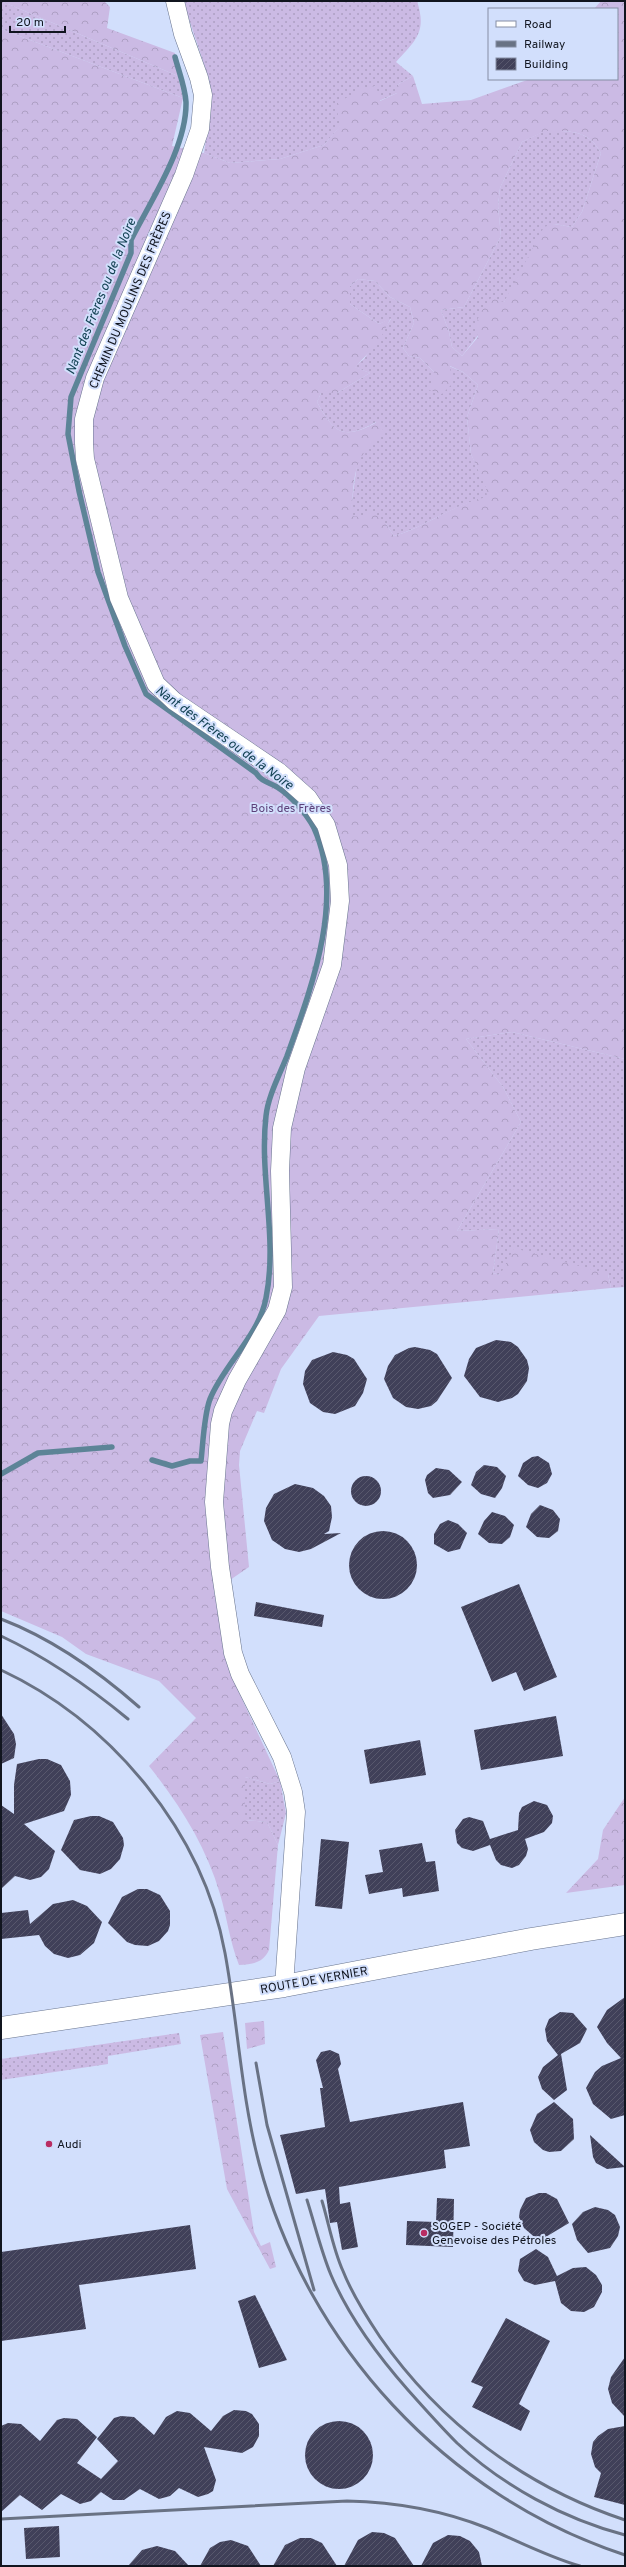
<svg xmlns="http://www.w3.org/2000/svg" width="626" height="2567" viewBox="0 0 626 2567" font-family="Overpass,sans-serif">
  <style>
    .grass { fill: url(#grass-dots) }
    .forest { fill: url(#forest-crowns); fill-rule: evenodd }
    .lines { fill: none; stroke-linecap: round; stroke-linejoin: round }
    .stream { stroke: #5d8497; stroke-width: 5.5 }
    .building { fill: url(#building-hatch) }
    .minor-casing { stroke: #69758f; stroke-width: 19 }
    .major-casing { stroke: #69758f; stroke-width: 23 }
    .minor { stroke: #fff; stroke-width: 18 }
    .major { stroke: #fff; stroke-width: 22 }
    .rail { stroke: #697284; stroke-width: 3 }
    .poi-dot { fill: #b92d63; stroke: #d2dffc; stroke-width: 1.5 }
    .labels { text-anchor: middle; stroke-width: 4; stroke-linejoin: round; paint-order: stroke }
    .street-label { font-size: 12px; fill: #11151f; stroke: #d2dffc }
    .park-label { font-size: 12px; fill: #5d427b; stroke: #d2dffc }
    .poi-label { font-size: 12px; fill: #11151f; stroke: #d2dffc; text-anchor: start }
    .water-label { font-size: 13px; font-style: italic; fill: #124152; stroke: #d2dffc }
  </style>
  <defs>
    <pattern id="grass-dots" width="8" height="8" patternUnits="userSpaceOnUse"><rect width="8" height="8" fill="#cbbae4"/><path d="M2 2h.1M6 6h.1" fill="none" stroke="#ad9fc3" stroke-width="1.8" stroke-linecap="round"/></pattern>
    <pattern id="forest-crowns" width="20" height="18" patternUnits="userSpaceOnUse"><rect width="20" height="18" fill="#cbbae4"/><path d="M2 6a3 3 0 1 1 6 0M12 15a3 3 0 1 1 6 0" fill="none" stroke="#ad9fc3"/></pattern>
    <pattern id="building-hatch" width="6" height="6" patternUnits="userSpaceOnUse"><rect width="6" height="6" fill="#404059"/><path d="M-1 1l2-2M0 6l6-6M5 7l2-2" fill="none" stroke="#58586d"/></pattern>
  </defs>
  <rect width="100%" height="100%" fill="#d2dffc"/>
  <g class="grass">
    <path d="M1,1l177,75 5,22 -182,-69z"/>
    <path d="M183,1h234c10,31 -1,39 -21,61l17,14 -16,9v8l-18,8 -4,-15 -51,59 -44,14 -50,4 -26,-10 8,-56 -3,-18z"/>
    <path d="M544,131c25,0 44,-2 57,22l-19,59 -10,15 -18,-3 -50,78 -42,54 -10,-9 -3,-15 -8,-22 23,-3 37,-71 -3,-30 2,-18 22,-46z"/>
    <path d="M358,279l17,2 15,16 20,10 4,16 -11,25 6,8 11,2 14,14 15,-6 14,6 15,13 -11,32 4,37 16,34v10c-34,6 -61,29 -93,38l-8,-12 -36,-8 7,-52 19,-42c-33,19 -42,11 -59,-20l4,-9h16l33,-20 -16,-6 10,-8 27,-40 -12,5 -29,-20v-18z"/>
    <path d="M512,1032l113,27v228l-14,1 -3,-14 -108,1 -7,-2 6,-44 -42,2 64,-109 -18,-35 -37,-48z"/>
    <path d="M245,1777l25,7 10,-3 6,32 -8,32 -11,-23 -22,-2z"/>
    <path d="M179,2033l2,11 -73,12v8l-107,16v-21z"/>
  </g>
  <g class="forest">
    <path d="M1,1h103l6,6 -3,21 68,25 3,23z"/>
    <path d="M601,1h24v1058l-113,-27 -46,7 37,48 18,35 -64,109 42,-2 -6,44 7,2 14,-27 94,26 3,14 -292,28 -38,53 -17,44 -7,-2 -17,40 -1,14 10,102 -35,24 10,57 11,36 45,97 -10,3 -25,-7v43l22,2 11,23 -9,105c-6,13 -16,14 -30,15 -9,-22 -12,-48 -19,-71 -14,-48 -40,-89 -71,-128l47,-48 -37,-37 -73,-27 -24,-17 -61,-26v-1582l182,69 -11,48 32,7 26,10 50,-4 44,-14 16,-19 -4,-22 25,-15 15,-3 4,15 17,-8v-8l16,-9 9,28 49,-4 59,-21h87v-70h-23zM545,131c24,0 43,-2 56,22l-19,59 -10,15 -18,-3 -10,3 -40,75 -13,-4c-10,13 -18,23 -13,39l-16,19 -10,-9 -3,-15 -8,-22 23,-3 37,-71 -3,-30 2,-18 22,-46zM358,279l17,2 15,16 20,10 4,16 -11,25 6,8 11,2 14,14 -5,18 13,4 10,-10 -2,-18 13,6 15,13 -11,32 4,37 15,34 1,9c-34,7 -61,30 -93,39l-8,-12 -13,-13 -11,6 -11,-1c4,-40 0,-57 33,-85l-7,-9c-34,19 -43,11 -60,-20l4,-9h16l33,-20 -15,-6 23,-24 13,-25 -12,6 -29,-20v-18z"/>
    <path d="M625,1797v88l-59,8 32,-34 5,-29z"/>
    <path d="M264,2021l1,23 -18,5 -2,-26z"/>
    <path d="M223,2032l31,200 7,14 9,-4 6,25 -6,2 -43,-80 -27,-154z"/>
  </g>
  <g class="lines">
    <g class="stream">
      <path d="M152,1460l20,6 18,-5h11c2,-18 3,-46 9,-62 14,-35 49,-63 56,-101 12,-60 -7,-122 0,-182 2,-20 14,-42 21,-60 24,-67 59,-158 27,-228 -8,-15 -23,-32 -37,-41 -9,-5 -15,-5 -21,-14l-110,-79 -21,-48 -27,-74 -19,-81 -11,-57 3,-37 60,-144v-13c20,-40 56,-93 55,-138 -1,-15 -7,-30 -11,-45"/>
      <path d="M1,1474l37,-21 74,-6"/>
    </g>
  </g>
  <g class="building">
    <path d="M496,1340l15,2 7,5 9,13 2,8 -2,13 -9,13 -6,4 -14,4 -18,-5 -16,-21 5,-17 7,-11z"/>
    <path d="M415,1347l15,3 7,4 15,24 -15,23 -6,5 -13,3 -12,-2 -13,-9 -9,-19 4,-13 7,-11 14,-7z"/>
    <path d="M333,1352l14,3 7,4 13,20 -4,14 -8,13 -20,8 -12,-2 -13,-9 -7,-19 2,-13 7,-11z"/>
    <path d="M538,1456l11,7 3,11 -5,9 -9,5 -10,-3 -10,-9 5,-13 9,-6z"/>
    <path d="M484,1465l13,2 9,9 -4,12 -7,10 -14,-4 -10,-9 5,-13z"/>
    <path d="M436,1468l13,2 13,12 -12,13 -17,3 -5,-5 -3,-13 2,-5z"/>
    <circle cx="366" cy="1491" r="15"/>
    <path d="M295,1484l18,4 11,8 7,10 1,11 -3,14 -5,3 17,-1 -30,16 -12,3 -14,-3 -13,-9 -8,-19 2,-13 8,-14z"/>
    <path d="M540,1505l13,5 7,9 -2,12 -9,7 -12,-1 -11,-10 5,-13z"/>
    <path d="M492,1512l13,4 9,9 -4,12 -8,7 -13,-1 -11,-9 6,-13z"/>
    <path d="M448,1520l10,4 9,9 -7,16 -12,3 -14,-8v-10l6,-10z"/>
    <circle cx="383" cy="1565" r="34"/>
    <path d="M519,1584l38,93 -33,14 -8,-19 -24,10 -31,-75z"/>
    <path d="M256,1602l68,13 -2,12 -68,-11z"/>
    <path d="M1,1714l13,20 2,10 -2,14 -13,6z"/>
    <path d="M556,1716l7,40 -82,14 -7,-40z"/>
    <path d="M420,1740l6,35 -56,9 -6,-34z"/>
    <path d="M39,1759h8l14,6 9,16 1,14 -7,16 -40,13 31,27 -6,18 -8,8 -11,3 -15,-4 -14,13v-84l13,9v-29l3,-21z"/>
    <path d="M534,1801l13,4 6,11 -1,7 -8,9 -19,7 3,10 -2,7 -7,9 -7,3 -11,-3 -5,-5 -6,-15 -17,6 -11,-3 -5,-5 -2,-13 8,-11 6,-2 14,4 7,18 28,-9 1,-17 3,-6z"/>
    <path d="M91,1816h8l14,6 10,16 1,7 -4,14 -9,10 -11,5 -20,-4 -19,-20 13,-30z"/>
    <path d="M321,1839l28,3 -7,67 -27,-3z"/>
    <path d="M422,1843l4,19 9,-1 4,30 -36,6 -1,-9 -33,6 -4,-19 18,-3 -4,-22z"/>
    <path d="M138,1889h9l13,6 10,16v14l-2,6 -9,10 -11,5 -13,-1 -8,-3 -19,-19 14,-26z"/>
    <path d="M73,1900l14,6 15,16 -8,21 -14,12 -12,3 -14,-4 -9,-8 -6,-11 -38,4v-26l27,-3 2,14 23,-20z"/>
    <path d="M625,1997v118l-14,4 -18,-15 -7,-16 9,-16 7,-6 19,-8 -14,-15 -10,-16 10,-17z"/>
    <path d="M560,2012l13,1 14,16 -7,14 -19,11 6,36 -13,10 -12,-11 -4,-12 5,-10 15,-12 -11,-14 -2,-12 4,-10z"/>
    <path d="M330,2050l9,4 2,10 -3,5 12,53 113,-20 7,44 -26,4 2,18 -107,19 1,17 10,-2 8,45 -16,3 -5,-28 -7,1 -5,-34 -29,5 -16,-59 45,-8 -5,-39h3l-7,-28 5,-8z"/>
    <path d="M554,2102l19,17 1,20 -13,12 -12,1 -6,-2 -9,-8 -4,-12 7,-16z"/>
    <path d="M590,2135l35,32 -18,2 -11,-6 -3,-6z"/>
    <path d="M539,2193h7l11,6 12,24 -30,18 -15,-13 -5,-11 1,-7 6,-12z"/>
    <path d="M437,2198l17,1 -1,48 -47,-2 1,-24 29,1z"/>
    <path d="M595,2207l13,3 7,5 5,12 -2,9 -8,12 -22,5 -11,-13 -5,-16 11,-12z"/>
    <path d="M190,2225l6,44 -117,16 7,44 -85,12v-89z"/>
    <path d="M536,2249l12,8 9,19 16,-8 13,-1 10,8 6,10v7l-8,15 -10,5 -13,-1 -10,-8 -6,-22 -20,4 -11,-4 -6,-10 2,-12z"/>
    <path d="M255,2295l32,65 -28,8 -21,-67z"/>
    <path d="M506,2318l44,23 -31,63 11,7 -9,20 -49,-24 11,-20 -12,-5z"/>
    <path d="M625,2357v60l-13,-14 -4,-14 3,-12z"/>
    <path d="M234,2410l12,1 6,3 7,10v12l-6,11 -11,6 -38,-6 12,33 -3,11 -5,3 -10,3 -19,-9 -9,8 -11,3 -19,-10 -16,11h-11l-12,-8 -10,9 -11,3 -19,-10 -19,16 -22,-15 -19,17v-86l7,-3 13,1 19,17 17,-21 7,-2 13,1 20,18 -20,26 24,16 17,-18 -21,-22 17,-21 7,-2 13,1 20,18 12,-18 11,-6 13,2 21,18 12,-15z"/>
    <circle cx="339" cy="2455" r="34"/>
    <path d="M625,2426v79l-31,-8 7,-24 -6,-6 -4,-13 2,-12 5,-6 10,-7z"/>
    <path d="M59,2526l1,31 -34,2 -2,-31z"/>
    <path d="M372,2532l12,1 11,5 19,28h-70l14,-26z"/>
    <path d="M448,2535l12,1 10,5 9,11 3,14h-61l12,-23z"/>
    <path d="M300,2538h11l11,5 15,23h-64l12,-21z"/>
    <path d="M231,2540l17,6 13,20h-61l10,-18 10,-6z"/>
    <path d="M157,2546l18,5 14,15h-61l14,-16z"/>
  </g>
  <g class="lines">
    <g class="minor-casing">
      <path id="minor" d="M175,1l8,33 16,44 4,17 -3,34 -16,46 -89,203 -11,41v24l1,16 34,139 37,86 18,17 105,71 29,26 18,27 12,40 2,36 -8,64 -36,103 -14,60 -2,43 3,116 -6,23 -40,70 -14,31 -3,13 -6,78 6,65 13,86 7,21 42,83 11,35 3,20 -12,174"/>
    </g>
    <g class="major-casing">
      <path id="major" d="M1,2028l283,-42 247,-47 94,-15"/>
    </g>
    <use href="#minor" class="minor"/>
    <use href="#major" class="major"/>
    <g class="rail">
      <path d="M1,1619c52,20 96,51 138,88"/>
      <path d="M1,1636c47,22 87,50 127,83"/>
      <path d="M1,1670c111,52 202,162 224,283 13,70 16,142 34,210 48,182 187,333 366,392"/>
      <path d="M256,2063l11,62 47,165"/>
      <path d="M307,2200c8,25 14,51 24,75 18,42 47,81 77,115 16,18 32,36 49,53 46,43 107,76 168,92"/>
      <path d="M322,2201c7,23 11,48 21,70 9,23 23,45 37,66 60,86 145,150 245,183"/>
      <path d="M1,2519l346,-18c49,1 95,9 140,27 31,13 61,29 93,38"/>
    </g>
  </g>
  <g class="poi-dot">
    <circle cx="49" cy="2144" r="4"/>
    <circle cx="424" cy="2233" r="4"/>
  </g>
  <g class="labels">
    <g class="street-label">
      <text transform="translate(130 300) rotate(-67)" y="4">CHEMIN DU MOULINS DES FRÈRES</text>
      <text transform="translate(314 1980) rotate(-10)" y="4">ROUTE DE VERNIER</text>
    </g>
    <g class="park-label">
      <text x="291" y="812">Bois des Frères</text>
    </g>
    <g class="poi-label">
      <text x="57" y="2148">Audi</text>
      <text x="432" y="2230">SOGEP - Société<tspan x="432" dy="14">Genevoise des Pétroles</tspan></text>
    </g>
    <g class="water-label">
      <text transform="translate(100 296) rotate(-68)" y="5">Nant des Frères ou de la Noire</text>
      <text transform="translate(225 737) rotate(36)" y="5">Nant des Frères ou de la Noire</text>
    </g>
  </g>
  <rect width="626" height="2567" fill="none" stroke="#11151f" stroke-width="4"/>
  <rect x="488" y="8" width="130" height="72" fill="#d2dffc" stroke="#858ea4"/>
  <rect x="496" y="21" width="20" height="6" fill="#ffffff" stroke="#858ea4"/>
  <text x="524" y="28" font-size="12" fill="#11151f">Road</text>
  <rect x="496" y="41" width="20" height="6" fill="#697284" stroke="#858ea4"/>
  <text x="524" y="48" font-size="12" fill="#11151f">Railway</text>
  <rect x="496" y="58" width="20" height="12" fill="url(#building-hatch)" stroke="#858ea4"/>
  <text x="524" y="68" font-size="12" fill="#11151f">Building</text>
  <path d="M10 26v6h55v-6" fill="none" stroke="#11151f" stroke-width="2"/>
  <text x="16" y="26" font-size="12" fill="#11151f" stroke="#d2dffc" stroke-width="3" paint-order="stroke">20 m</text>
</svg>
